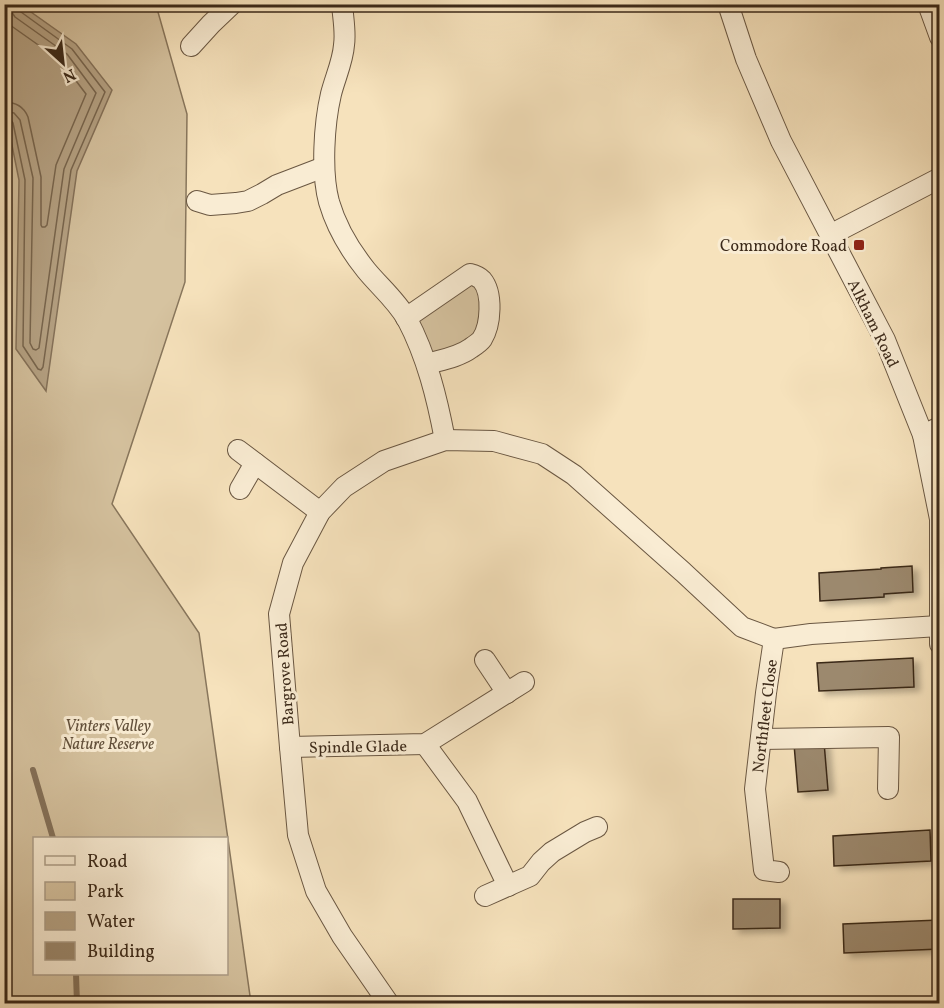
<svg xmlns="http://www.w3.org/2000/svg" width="944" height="1008" viewBox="0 0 944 1008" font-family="Vollkorn,serif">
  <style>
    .green { fill: #d6c3a0; stroke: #88765c; stroke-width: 1.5; fill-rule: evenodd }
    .water { fill: #b6a385; stroke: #85725a; stroke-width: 1.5 }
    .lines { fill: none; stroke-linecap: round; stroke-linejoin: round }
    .shore { stroke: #78664f; stroke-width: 1.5 }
    .stream { stroke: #85725a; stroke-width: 6 }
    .building { fill: #9c896e; stroke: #3b2919; stroke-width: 1.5; filter: url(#shadow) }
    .minor-casing { stroke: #6a5742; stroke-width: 22 }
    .minor { stroke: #f9ecd3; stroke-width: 20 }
    .poi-dot { fill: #8f2418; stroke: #f9ecd3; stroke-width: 2 }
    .labels { text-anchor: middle; stroke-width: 6; stroke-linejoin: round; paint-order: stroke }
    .poi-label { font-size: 16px; fill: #3b2919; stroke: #f9ecd3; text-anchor: end }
    .street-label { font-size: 16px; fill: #3b2919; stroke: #f9ecd3 }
    .park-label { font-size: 16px; font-style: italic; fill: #62503b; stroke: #f9ecd3 }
  </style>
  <defs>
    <filter id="shadow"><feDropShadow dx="6" dy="4" stdDeviation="3" flood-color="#0004"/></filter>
  </defs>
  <rect width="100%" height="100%" fill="#f6e2bc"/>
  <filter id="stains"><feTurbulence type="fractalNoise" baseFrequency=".00333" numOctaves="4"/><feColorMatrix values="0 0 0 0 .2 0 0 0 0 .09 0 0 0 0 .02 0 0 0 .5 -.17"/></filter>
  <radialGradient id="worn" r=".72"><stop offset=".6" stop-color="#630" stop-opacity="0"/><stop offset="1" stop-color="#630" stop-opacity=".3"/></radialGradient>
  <g class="green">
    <path d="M5,5h151l31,109 -2,168 -73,222 87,129 52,370 -246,1zM34,838h192v136h-192z"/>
    <path d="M481,278l1,60 -55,26 -21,-46z"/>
  </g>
  <path class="water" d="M4,5h17l55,39 36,46 -35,81 -31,220 -30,-42 3,-169 -14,-69z"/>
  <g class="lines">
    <g class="shore">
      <path d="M4,18l6,7 51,36 25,33 -30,71 -9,60 -2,2h-3l-1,-2v-48l-13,-60c-4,-10 -12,-15 -24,-15"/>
      <path d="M4,111l10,2 6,7 13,58 -3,165 3,6 3,1 3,-2 25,-179 32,-76 -29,-39 -52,-37 -4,-6 -1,-7"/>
      <path d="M4,118l6,1 3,4 12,57 -2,166 15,23 3,1 2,-3 28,-197 34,-78 -33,-43 -51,-37 -3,-4v-4"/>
    </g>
    <g class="stream">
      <path d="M33,770l20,68"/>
      <path d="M76,974l1,30"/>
    </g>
  </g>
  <g class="building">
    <path d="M912,566l1,26 -29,2v3l-64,4 -1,-28 62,-4v-1z"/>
    <path d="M913,658l1,29 -95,4 -2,-28z"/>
    <path d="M824,742l4,48 -30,2 -4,-48z"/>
    <path d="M930,830l1,31 -97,5 -1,-30z"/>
    <path d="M733,899h47v29l-47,1z"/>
    <path d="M939,920l1,29 -96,4 -1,-29z"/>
  </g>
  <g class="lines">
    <g class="minor-casing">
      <g id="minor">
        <path d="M342,4c1,14 4,28 2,41 -1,16 -9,33 -13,49 -7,30 -10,78 -2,108 7,24 21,48 37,68 13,16 30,30 41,49 20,38 30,79 38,121"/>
        <path d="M728,4l18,55 35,82 104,199 38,95 17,84"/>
        <path d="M928,4l12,33"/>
        <path d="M191,46l20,-22 21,-20"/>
        <path d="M197,201l13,4 26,-2 12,-2 14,-7 15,-9 47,-18"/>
        <path d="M830,235l110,-57"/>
        <path d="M406,318l64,-44c4,1 9,3 12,6 11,13 9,45 0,59 -2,3 -8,7 -11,9 -12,9 -30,12 -44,16"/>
        <path d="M923,435l17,-8"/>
        <path d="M238,450l82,62"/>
        <path d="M240,489l15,-26"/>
        <path d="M940,519v125"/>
        <path d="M485,660l22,33"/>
        <path d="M761,739l128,-2 -1,52"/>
        <path d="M425,744l42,57 41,85"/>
        <path d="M290,747l135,-3 99,-62"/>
        <path d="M779,872l-15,-2 -9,-81 11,-96 8,-54 37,-5 128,-8"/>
        <path d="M485,896l45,-20 11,-14 11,-10 33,-20 12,-5"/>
        <path d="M389,1004l-47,-68 -26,-45 -18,-56 -8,-88 -11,-133 14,-51 27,-51 24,-25 40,-26 61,-21 49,1 48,13 32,21 109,97 59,55 32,12"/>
      </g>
    </g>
    <use href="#minor" class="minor"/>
  </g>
  <rect class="poi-dot" x="853" y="239" width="12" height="12" rx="3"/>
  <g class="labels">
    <g class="poi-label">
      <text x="847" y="251">Commodore Road</text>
    </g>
    <g class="street-label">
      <text transform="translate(874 323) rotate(64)" y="6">Alkham Road</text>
      <text transform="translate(284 674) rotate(-94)" y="6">Bargrove Road</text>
      <text transform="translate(764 716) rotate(-83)" y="6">Northfleet Close</text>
      <text transform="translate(358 746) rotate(-1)" y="6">Spindle Glade</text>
    </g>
    <g class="park-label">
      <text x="108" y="731">Vinters Valley<tspan x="108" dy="18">Nature Reserve</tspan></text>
    </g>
  </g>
  <rect width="944" height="1008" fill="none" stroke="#f6e2bc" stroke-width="24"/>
  <rect x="6" y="6" width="932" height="996" fill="none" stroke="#3b2919" stroke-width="3"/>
  <rect x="12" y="12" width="920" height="984" fill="none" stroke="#3b2919" stroke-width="1.5"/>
  <rect x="33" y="837" width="195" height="138" fill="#f9ecd3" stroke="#ad9e89" stroke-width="1.5"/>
  <rect x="45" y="856" width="30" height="9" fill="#f9ecd3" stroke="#ad9e89" stroke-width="1.5"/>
  <text x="87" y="867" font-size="18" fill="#3b2919">Road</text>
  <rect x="45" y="882" width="30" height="18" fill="#d6c3a0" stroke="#ad9e89" stroke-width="1.5"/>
  <text x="87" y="897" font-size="18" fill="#3b2919">Park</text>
  <rect x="45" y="912" width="30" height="18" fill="#b6a385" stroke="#ad9e89" stroke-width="1.5"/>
  <text x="87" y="927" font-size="18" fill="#3b2919">Water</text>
  <rect x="45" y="942" width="30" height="18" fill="#9c896e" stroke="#ad9e89" stroke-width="1.5"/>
  <text x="87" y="957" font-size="18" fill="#3b2919">Building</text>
  <g transform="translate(63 63) rotate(153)" stroke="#f9ecd3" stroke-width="4.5" paint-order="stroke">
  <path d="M0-4.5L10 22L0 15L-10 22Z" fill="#3b2919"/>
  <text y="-9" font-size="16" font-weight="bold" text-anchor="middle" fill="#3b2919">N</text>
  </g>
  <rect width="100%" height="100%" filter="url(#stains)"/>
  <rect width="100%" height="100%" fill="url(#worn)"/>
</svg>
